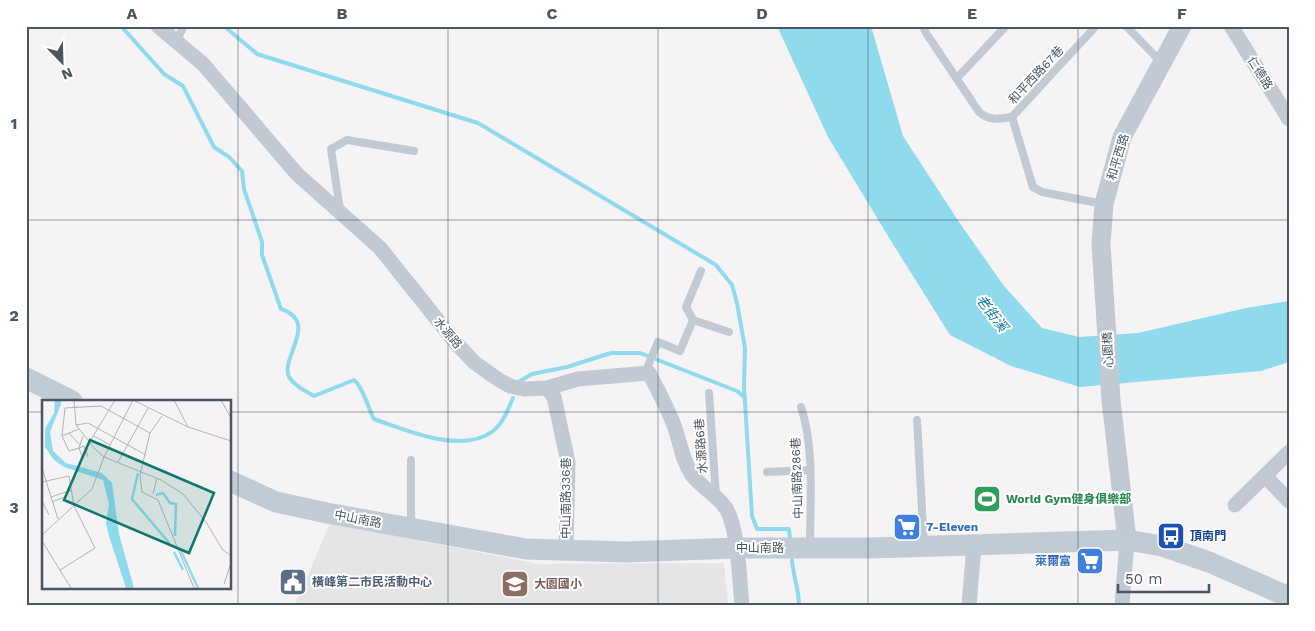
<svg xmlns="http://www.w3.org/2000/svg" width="1315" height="631" viewBox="0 0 1315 631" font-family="'Work Sans','Noto Sans TC',sans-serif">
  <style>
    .education { fill: #e6e4e5 }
    .water { fill: #90daee }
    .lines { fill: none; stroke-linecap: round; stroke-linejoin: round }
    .stream { stroke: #90daee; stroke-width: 4 }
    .service { stroke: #c1cad2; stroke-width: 8 }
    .minor { stroke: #c1cad2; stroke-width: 15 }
    .tertiary { stroke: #c1cad2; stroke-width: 19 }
    .secondary { stroke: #c1cbd6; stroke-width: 21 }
    .grid { fill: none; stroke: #4a5661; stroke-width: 1; stroke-opacity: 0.55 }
    .labels { text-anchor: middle; stroke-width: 4; stroke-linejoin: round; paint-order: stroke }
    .street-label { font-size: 12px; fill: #4a5661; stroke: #fff }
    .leisure-label { font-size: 12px; font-weight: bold; fill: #27864d; stroke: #fff; text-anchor: start }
    .shop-label { font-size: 12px; font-weight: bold; fill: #366cbe; stroke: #fff; text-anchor: start }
    .transit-label { font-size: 12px; font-weight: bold; fill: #164399; stroke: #fff; text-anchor: start }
    .service-label { font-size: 12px; font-weight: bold; fill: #4e5e75; stroke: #fff; text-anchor: start }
    .education-label { font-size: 12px; font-weight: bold; fill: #785e54; stroke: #fff; text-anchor: start }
    .water-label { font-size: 14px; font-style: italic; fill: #0c7c9b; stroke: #fff }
    .inset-river { fill: none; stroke: #90daee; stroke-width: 2.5 }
    .inset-road { fill: none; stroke: #b1b4b9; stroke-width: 1 }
    .view { fill: #0f766e; fill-opacity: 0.15; stroke: #0f766e; stroke-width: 2.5 }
    .inset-edge { fill: none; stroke: #4a5661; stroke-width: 2.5 }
    .neatline { fill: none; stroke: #4a5661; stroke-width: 2 }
    .grid-label { font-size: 16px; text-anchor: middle; font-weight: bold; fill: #4a5661 }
  </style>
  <rect width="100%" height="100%" fill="#f5f3f3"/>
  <path class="education" d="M330,523l209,41 185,-1 4,42h-433z"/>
  <path class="water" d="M777,26h94l32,110 56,86 45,64 38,42 37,9 59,-4 108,-25 43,-7v61l-28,9 -181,16 -69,-21 -61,-31 -59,-94 -63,-104z"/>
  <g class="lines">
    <g class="stream">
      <path d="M121,26l43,48 19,12 31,61 15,10 13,14 2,18 18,53v13l19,54c39,13 -1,48 8,68 5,9 17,14 25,19l40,-16c9,7 14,28 20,39 32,11 88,36 119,12 10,-8 15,-21 20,-33"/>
      <path d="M224,26l33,28 221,69 238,142 16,20 5,18 8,45 -1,38 8,130 5,13h32l1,9"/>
      <path d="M520,381l12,-7 35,-7 44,-14h29l97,38 8,7"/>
      <path d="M792,560c1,15 7,30 7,45"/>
    </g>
    <g class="service">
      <path d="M923,26l3,7 53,79c10,9 20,7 33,5"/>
      <path d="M1126,26l35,36"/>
      <path d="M176,41l8,-15"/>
      <path d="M957,78l49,-52"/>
      <path d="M1012,117l21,70 9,5 61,12"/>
      <path d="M1012,117l84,-91"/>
      <path d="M340,210l-9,-61 16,-9 67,11"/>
      <path d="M693,320l36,12"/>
      <path d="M645,373l13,-31 22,9 13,-31 -7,-13 15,-36"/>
      <path d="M709,393l7,103"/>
      <path d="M801,407c14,41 9,97 9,140"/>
      <path d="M917,420l7,125"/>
      <path d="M411,460v66"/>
      <path d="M767,472l43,-2"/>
    </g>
    <g class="minor">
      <path d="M158,26l45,38 94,110 83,74 76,95 19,20 24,17 11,6 14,3 23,-1 31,-9 71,-6c9,17 18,34 25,52 6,17 8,35 18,50 12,16 32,23 38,42 9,26 9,60 12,88"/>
      <path d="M1231,26l58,93"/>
      <path d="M547,388l7,9 14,65 -2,89"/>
      <path d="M1265,476l24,25"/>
      <path d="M1235,505l54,-53"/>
      <path d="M969,605l5,-59"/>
      <path d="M1122,605l5,-65"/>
    </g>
    <path class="tertiary" d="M1127,540l-16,-140 -10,-156 3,-40 18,-67 60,-111"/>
    <g class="secondary">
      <path d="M26,378l46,23"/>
      <path d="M230,481l46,21 51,11 199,36 100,3 110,-4h136l255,-8 35,6 47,16 80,35"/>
    </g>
  </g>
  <path class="grid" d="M238,26v579M448,26v579M658,26v579M868,26v579M1078,26v579M26,220h1263M26,412h18M230,412h1059"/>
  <defs>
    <g id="stadium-square" transform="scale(1.4375)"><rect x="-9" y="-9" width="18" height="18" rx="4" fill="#2e9e5b" stroke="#fff"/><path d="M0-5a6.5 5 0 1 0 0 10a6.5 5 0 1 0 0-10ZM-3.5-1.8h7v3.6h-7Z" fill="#fff"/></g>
    <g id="supermarket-square" transform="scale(1.4375)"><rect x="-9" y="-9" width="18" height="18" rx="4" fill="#3f7fe0" stroke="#fff"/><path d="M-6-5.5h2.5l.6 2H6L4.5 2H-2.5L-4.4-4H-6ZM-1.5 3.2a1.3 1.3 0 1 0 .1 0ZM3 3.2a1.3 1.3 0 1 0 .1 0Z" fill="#fff"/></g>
    <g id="bus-square" transform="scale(1.4375)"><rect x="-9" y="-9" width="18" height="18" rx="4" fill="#1a4fb4" stroke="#fff"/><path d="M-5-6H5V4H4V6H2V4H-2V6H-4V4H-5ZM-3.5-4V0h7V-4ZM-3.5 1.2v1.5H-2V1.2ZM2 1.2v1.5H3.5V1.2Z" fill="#fff"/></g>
    <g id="civic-square" transform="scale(1.4375)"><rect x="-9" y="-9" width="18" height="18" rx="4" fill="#5c6f8a" stroke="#fff"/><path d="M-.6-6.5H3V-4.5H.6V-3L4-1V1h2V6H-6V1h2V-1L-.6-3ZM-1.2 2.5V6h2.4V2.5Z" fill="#fff"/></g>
    <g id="school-square" transform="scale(1.4375)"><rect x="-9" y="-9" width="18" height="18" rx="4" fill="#8d6e63" stroke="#fff"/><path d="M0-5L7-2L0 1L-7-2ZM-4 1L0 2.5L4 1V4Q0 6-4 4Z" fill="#fff"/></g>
  </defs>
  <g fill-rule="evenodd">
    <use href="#stadium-square" x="987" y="499"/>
    <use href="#supermarket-square" x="907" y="527"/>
    <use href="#bus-square" x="1171" y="536"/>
    <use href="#supermarket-square" x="1090" y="561"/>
    <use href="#civic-square" x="293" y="582"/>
    <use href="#school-square" x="515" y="584"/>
  </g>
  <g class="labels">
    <g class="street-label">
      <text transform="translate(1260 73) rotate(58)" y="4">仁德路</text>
      <text transform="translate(1036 75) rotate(-47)" y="4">和平西路67巷</text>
      <text transform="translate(1118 157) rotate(-73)" y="4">和平西路</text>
      <text transform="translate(448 333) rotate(50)" y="4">水源路</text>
      <text transform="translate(1108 350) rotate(-93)" y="4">心園橋</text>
      <text transform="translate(701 446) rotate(-94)" y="4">水源路6巷</text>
      <text transform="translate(797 478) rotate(-92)" y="4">中山南路286巷</text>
      <text transform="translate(566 498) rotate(-90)" y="4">中山南路336巷</text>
      <text transform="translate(358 519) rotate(11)" y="4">中山南路</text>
      <text x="760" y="552">中山南路</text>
    </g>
    <g class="leisure-label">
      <text x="1006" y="503">World Gym健身俱樂部</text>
    </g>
    <g class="shop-label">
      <text x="926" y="531">7-Eleven</text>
      <text x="1071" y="565" text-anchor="end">萊爾富</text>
    </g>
    <g class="transit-label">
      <text x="1190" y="540">頂南門</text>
    </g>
    <g class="service-label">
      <text x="312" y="586">橫峰第二市民活動中心</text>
    </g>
    <g class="education-label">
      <text x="534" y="588">大園國小</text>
    </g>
    <g class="water-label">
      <text transform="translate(992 313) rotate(53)" y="5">老街溪</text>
    </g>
  </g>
  <g transform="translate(42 400)">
    <rect width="189" height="189" fill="#f5f3f3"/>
    <path d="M13,0h6v4l-11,28 3,19 13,12 36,10 10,10 7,51 15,54h-8l-17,-52 -3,-12 3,-20 -6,-24 -39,-13 -10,-7 -9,-13v-18l9,-16z" fill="#90daee"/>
    <path class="inset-river" d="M96,73l-6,26 38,45M114,95l7,-2 7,10 6,1 -1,32M139,151l17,37M132,152l9,18"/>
    <path class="inset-road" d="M32,0l2,25 19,24 9,8 57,23 22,14 23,28 16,27 9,7M91,0l55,27M132,0l14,27 43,14M179,0l10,18M120,16l-12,17 -10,42 2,17 16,8 36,88M34,25l12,-2 58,32M37,29l-17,7 3,-28 36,-2 49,27M27,33l11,12M20,36l7,15 10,-3 4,-12M52,36l16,9M47,43l26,-43M41,59l-4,-11 5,-2 4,11M76,62l30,-54M0,68l16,51M0,82l27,-6 5,30 21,42 -35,22M111,94l4,-16M9,97l21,-7M0,101l7,14M10,102l15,-6M0,135l50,-46 12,-32 29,-57M0,141l29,47M182,184l7,-21"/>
    <path class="view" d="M48,40l124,53 -25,60 -125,-53z"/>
    <rect width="189" height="189" class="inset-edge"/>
  </g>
  <rect width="1315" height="631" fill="none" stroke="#ffffff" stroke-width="55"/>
  <g transform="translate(62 62) rotate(157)" stroke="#ffffff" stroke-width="4" paint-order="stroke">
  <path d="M0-4L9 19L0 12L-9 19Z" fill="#4a5661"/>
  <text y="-8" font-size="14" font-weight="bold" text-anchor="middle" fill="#4a5661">N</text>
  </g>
  <path d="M1118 584v8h91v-8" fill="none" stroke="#4a5661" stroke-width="2.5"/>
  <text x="1125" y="584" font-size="15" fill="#4a5661" stroke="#ffffff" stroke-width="4" paint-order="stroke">50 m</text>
  <rect x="28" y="28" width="1260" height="576" class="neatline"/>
  <g class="grid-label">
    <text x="132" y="19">A</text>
    <text x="342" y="19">B</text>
    <text x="552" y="19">C</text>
    <text x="762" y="19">D</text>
    <text x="972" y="19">E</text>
    <text x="1182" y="19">F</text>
    <text x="14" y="129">1</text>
    <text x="14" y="321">2</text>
    <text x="14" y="513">3</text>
  </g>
</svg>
